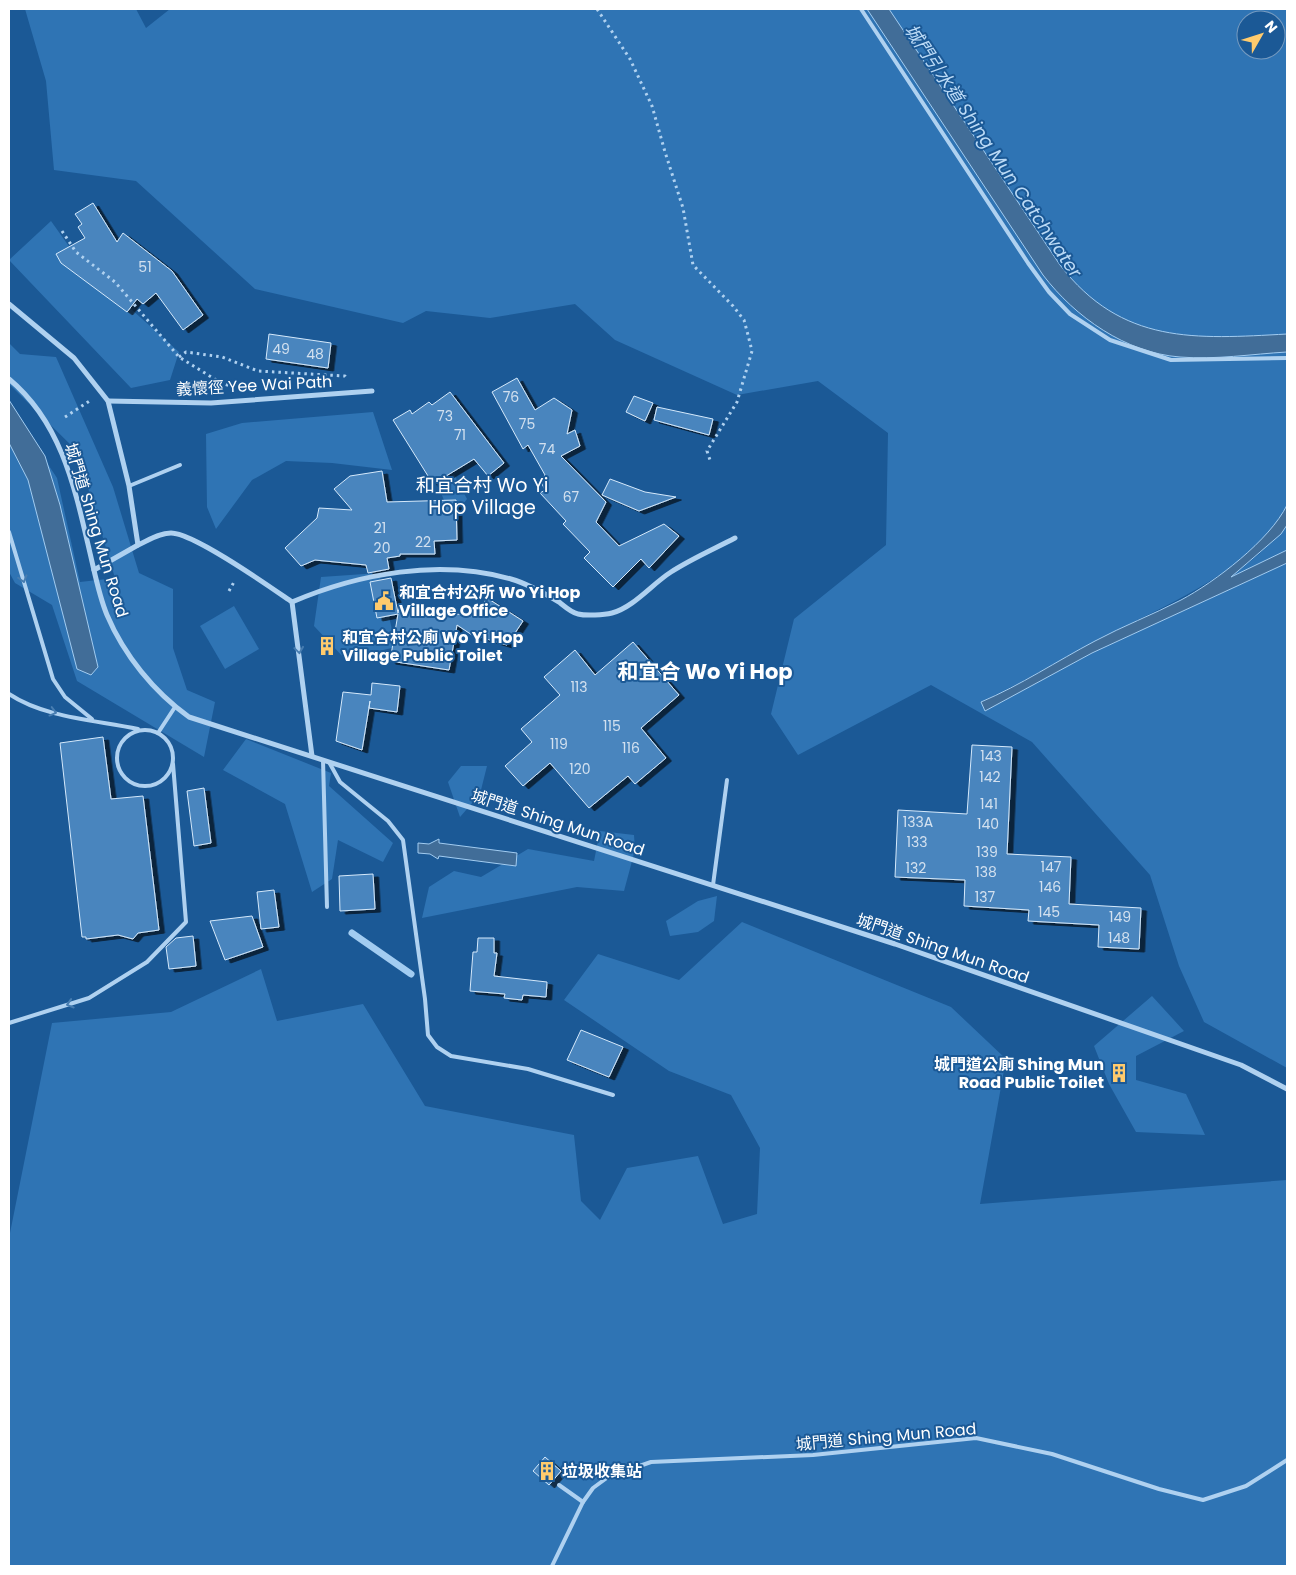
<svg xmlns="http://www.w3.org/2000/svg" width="1296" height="1575" viewBox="0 0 1296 1575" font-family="Poppins,'Noto Sans TC',sans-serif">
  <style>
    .green { fill: #2f74b4; fill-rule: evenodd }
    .water { fill: #416d98; stroke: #a2ccf1 }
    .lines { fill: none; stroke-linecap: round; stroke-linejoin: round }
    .stream { stroke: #a2ccf1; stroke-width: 7 }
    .building { fill: #4985be; stroke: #d5e9fb; filter: url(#shadow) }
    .path { stroke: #afd1f0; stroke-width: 3; stroke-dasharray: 2.5 4; stroke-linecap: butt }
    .service { stroke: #afd1f0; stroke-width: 4 }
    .minor { stroke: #afd1f0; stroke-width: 5 }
    .oneway { stroke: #477db1 }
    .labels { text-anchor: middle; stroke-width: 4; stroke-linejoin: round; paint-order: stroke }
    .number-label { font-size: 14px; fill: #d2e0ef }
    .street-label { font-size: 16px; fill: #fff; stroke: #1b5996 }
    .poi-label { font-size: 16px; font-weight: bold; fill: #fff; stroke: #1b5996; text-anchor: start }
    .water-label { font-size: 18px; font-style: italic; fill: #bbdaf6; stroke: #1b5996 }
    .quarter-label { font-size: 19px; fill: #fff; stroke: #1b5996 }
    .district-label { font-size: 21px; font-weight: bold; fill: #fff; stroke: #1b5996 }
  </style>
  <defs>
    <filter id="shadow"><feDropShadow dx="5.5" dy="3" stdDeviation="0" flood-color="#0009"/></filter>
  </defs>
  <rect width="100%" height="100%" fill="#1b5996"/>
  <g class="green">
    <path d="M25,9h111l10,19 24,-19h1117v496c-32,67 -133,105 -195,138 -37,19 -73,42 -111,59l4,9 107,-58 195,-90v505l-83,-46 -25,-56 -29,-91 -118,-133 -101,-57 -133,70 -27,-41 23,-95 92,-74 2,-112 -70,-52 -81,14 -122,-55 -40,-36 -85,14 -64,-7 -23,12 -148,-34 -119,-108 -82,-11 -8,-89zM1246,20h30v30h-30z"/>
    <path d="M51,221l32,45 96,86 -9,28 -39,8 -122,-128z"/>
    <path d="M9,343l11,11 36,3 57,130 26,86 34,16v59l14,42 28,12 -11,55 -127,-76 -25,-76 -37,-22 -6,-11v-163l5,4 43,65 23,104 35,-4 -38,-127 -68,-67z"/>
    <path d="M373,412l19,58 -60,-7 -46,-2 -34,19 -36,49 -9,-22 -1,-73 36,-11z"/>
    <path d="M454,474l13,25 -7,9 -15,-5 -7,-18z"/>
    <path d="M1287,525v25l-59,29 31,-25z"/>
    <path d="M379,573l17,74 -51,12 -31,-33 7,-49z"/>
    <path d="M234,606l25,43 -34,20 -25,-43z"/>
    <path d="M246,739l85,34 -2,13 64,57 -10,19 -45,-22 -6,39 -20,13 -27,-88 -62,-34z"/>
    <path d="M461,766h26l-7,28 -20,23 -12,-35z"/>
    <path d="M600,831l34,4 1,15 -11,41 -47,-4 -155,31 7,-31 25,-16 27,6 47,-28 66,12z"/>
    <path d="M717,896l-3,25 -16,11 -28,4 -4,-15 32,-20z"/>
    <path d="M742,922l209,85 55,52 -26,145 307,-24v386h-1278v-328l43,-215 119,-11 90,-43 16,52 86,-17 62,102 149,29 7,66 19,19 27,-52 71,-12 25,68 34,-10 3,-66 -29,-53 -62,-24 -105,-71 34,-46 81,26z"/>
    <path d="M1152,996l32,35 -48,25v24l50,14 19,41 -69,-3 -27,-48 -15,-38z"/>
  </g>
  <g class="water">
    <path d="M867,9h22l171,256c62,80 135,74 227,69v18c-35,2 -72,8 -107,5 -54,-4 -105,-40 -137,-82z"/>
    <path d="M9,400l36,56 15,49 38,162 -7,8 -14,-6 -49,-189 -19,-37z"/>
    <path d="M1287,505v20l-6,9 -50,43 56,-27v13l-195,90 -107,58 -4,-9c40,-17 76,-41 114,-61 28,-15 57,-26 86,-41 34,-18 89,-60 106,-95z"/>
    <path d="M439,839v4l78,10 -1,13 -77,-10 -1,3 -8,-5 -12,-1v-10l11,1z"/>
  </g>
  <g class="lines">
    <path class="stream" d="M352,933l59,41"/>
  </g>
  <g class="building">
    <path d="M93,203l24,39 6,-9 49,38 31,44 -20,15 -27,-37 -13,11 -6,-5 -10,13 -66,-49 -5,-9 29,-16 -7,-11 4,-3 -7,-10z"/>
    <path d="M269,334l62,9 -3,25 -62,-9z"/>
    <path d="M517,378l18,32 19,-12 18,12 -5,24 8,-4 5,16 -19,10 45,46 -10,20 23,24 45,-22 15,12 -30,32 -8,-9 -28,28 -29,-29 6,-6 -27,-28 3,-3 -26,-28 5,-3 -5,-10 5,-5 -17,-30 -5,4 -31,-57z"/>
    <path d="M450,392l54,71 -16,13 -14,-17 -41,25 -40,-64 17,-10 2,4 17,-12 3,3z"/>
    <path d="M634,396l19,7 -8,18 -19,-9z"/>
    <path d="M657,407l56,12 -4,16 -55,-15z"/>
    <path d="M382,471l5,31 69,-2 1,40 -23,1 1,13h-35v2l-13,2 2,11 -21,4 -2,-8 -51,-5 -14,6 -16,-18 32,-30 2,-10 33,2 -18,-21 16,-13z"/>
    <path d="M610,479l35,13 31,5 -37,14 -37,-16z"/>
    <path d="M391,578l7,35 1,-5 76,8 12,-18 36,23 -16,24 -27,-8 -2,2 -21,-14 -8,45 -59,-9 8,-47 -21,4 -7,-36z"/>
    <path d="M633,642l46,53 -38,33 25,30 -31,26 -7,-8 -39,32 -39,-45 -27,23 -18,-20 27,-24 -11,-13 39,-34 -16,-18 31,-27 20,25z"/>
    <path d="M372,683l28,3 -3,26 -28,-4 1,-7 -8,49 -26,-9 7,-49 28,3z"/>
    <path d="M103,737l8,62 32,-3 16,134 -21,3 -5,6 -15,-4 -32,4v-2h-4l-22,-194z"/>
    <path d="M972,745l40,2 -5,107 64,3 -2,47 72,4 -2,41 -41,-2 1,-22 -71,-4 1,-11 -65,-4 1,-26 -70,-3 3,-67 69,4z"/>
    <path d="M204,788l7,55 -17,3 -7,-55z"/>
    <path d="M373,874l2,35 -35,2 -1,-35z"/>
    <path d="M274,890l5,37 -18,2 -4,-37z"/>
    <path d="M252,916l11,31 -38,13 -15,-39z"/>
    <path d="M193,936l3,30 -27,3 -3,-22 10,-9z"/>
    <path d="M478,938h16v15h3l-3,23 53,6 -1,15 -23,-2 -1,5 -18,-2 1,-4 -35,-3 3,-39h4z"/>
    <path d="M581,1030l42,17 -14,30 -42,-17z"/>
    <path d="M545,1457l16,14 -12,14 -16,-14z"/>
  </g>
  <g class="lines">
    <g class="path">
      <path d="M597,9l33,50 22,47 13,46 18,56 10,57 40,41 11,14 4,15 4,16 -15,51 -30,49 3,9"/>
      <path d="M62,231l14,21 39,30 64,75 42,26 12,4"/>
      <path d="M179,357l7,-5 36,5 36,14 87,5 2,3"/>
      <path d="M65,417l26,-17"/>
      <path d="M229,591l5,-9"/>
    </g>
    <g class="service">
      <path d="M861,9l167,254 21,29 21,22 40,26 61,20 116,-2"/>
      <path d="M129,486l51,-21"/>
      <path d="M9,532l44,147 12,18 27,22"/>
      <path d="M9,694c36,24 87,26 129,35"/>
      <circle cx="145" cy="758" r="28"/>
      <path d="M158,733l17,-26"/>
      <path d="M323,760l4,147"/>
      <path d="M329,762l11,20 48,39 15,19 22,159 3,36 9,12 14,9 77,13 85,26"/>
      <path d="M713,885l14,-105"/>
      <path d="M9,1023l80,-25 58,-36 39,-40 -13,-158"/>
      <path d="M559,1485l24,17"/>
      <path d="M552,1566l31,-64 10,-14 15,-11 43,-15 162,-7 163,-17 76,16 107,35 44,11 43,-14 41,-26"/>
    </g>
    <g class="minor">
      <path d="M9,304l65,54 34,43 21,85 9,59c11,-5 21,-12 33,-12 23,0 99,54 121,69l20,154"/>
      <path d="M9,379c53,44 66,110 81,174 5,21 9,43 17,62 17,40 47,77 82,102l706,227 346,121 46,24"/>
      <path d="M108,401l103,2 161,-12"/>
      <path d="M94,570l44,-25"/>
      <path d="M292,602c68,-29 147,-43 219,-23 17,5 33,14 48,23 5,4 13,11 19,12 8,2 26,1 34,-1 22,-6 40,-29 59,-41 20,-13 43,-23 64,-34"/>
    </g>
  </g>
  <defs><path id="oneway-chevron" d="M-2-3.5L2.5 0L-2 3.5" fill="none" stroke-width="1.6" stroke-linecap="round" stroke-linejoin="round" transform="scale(1.25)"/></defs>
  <g class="oneway">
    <use href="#oneway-chevron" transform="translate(23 579) rotate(74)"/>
    <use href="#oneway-chevron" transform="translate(299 650) rotate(82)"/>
    <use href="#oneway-chevron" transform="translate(53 712) rotate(15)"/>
    <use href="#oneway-chevron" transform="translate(70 1004) rotate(163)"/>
  </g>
  <defs>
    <g id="civic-bare" transform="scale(1.5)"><path d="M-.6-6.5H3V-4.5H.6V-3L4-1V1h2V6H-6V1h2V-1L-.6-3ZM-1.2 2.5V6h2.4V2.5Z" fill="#ffcb6d" stroke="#1b5996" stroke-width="2.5" paint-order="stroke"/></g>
    <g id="building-bare" transform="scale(1.5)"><path d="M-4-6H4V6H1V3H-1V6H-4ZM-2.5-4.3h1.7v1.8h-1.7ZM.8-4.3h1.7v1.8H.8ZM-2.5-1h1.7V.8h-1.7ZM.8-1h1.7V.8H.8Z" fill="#ffcb6d" stroke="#1b5996" stroke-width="2.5" paint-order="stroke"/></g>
  </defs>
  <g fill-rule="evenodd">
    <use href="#civic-bare" x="384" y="601"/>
    <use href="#building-bare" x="327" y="646"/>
    <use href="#building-bare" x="1119" y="1073"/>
    <use href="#building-bare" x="547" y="1471"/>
  </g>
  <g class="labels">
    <g class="number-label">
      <text x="145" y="272">51</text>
      <text x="281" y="354">49</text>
      <text x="315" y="359">48</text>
      <text x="511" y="402">76</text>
      <text x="445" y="421">73</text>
      <text x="527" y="429">75</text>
      <text x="460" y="440">71</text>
      <text x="547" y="454">74</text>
      <text x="571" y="502">67</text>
      <text x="380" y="533">21</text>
      <text x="423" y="547">22</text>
      <text x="382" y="553">20</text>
      <text x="579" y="692">113</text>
      <text x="612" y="731">115</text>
      <text x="559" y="749">119</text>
      <text x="631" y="753">116</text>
      <text x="991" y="761">143</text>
      <text x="580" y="774">120</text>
      <text x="990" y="782">142</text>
      <text x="989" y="809">141</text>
      <text x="918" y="827">133A</text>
      <text x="988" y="829">140</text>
      <text x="917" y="847">133</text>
      <text x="987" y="857">139</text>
      <text x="1051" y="872">147</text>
      <text x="916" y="873">132</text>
      <text x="986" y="877">138</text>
      <text x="1050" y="892">146</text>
      <text x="985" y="902">137</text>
      <text x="1049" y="917">145</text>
      <text x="1120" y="922">149</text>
      <text x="1119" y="943">148</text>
    </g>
    <g class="street-label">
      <text transform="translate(254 385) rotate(-3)" y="6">義懷徑 Yee Wai Path</text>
      <text transform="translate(97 530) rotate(73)" y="6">城門道 Shing Mun Road</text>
      <text transform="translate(558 822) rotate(18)" y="6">城門道 Shing Mun Road</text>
      <text transform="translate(943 948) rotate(19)" y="6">城門道 Shing Mun Road</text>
      <text transform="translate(886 1436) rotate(-5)" y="6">城門道 Shing Mun Road</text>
    </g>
    <g class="poi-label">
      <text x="399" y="598">和宜合村公所 Wo Yi Hop<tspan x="399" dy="18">Village Office</tspan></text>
      <text x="342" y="643">和宜合村公廁 Wo Yi Hop<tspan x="342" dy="18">Village Public Toilet</tspan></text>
      <text x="1104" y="1070" text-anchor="end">城門道公廁 Shing Mun<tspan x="1104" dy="18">Road Public Toilet</tspan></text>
      <text x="562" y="1477">垃圾收集站</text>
    </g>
    <g class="water-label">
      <text transform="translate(993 151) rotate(56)" y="6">城門引水道 Shing Mun Catchwater</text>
    </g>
    <g class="quarter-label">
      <text x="482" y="492">和宜合村 Wo Yi<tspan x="482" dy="22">Hop Village</tspan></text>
    </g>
    <g class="district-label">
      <text x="705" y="679">和宜合 Wo Yi Hop</text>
    </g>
  </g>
  <rect width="1296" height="1575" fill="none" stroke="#ffffff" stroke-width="20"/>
  <g transform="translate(1261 35) rotate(51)"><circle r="24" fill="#1b5996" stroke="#769bc0"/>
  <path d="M0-4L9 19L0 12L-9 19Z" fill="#ffcb6d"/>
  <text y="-8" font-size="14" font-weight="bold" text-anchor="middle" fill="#ffffff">N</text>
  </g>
</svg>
